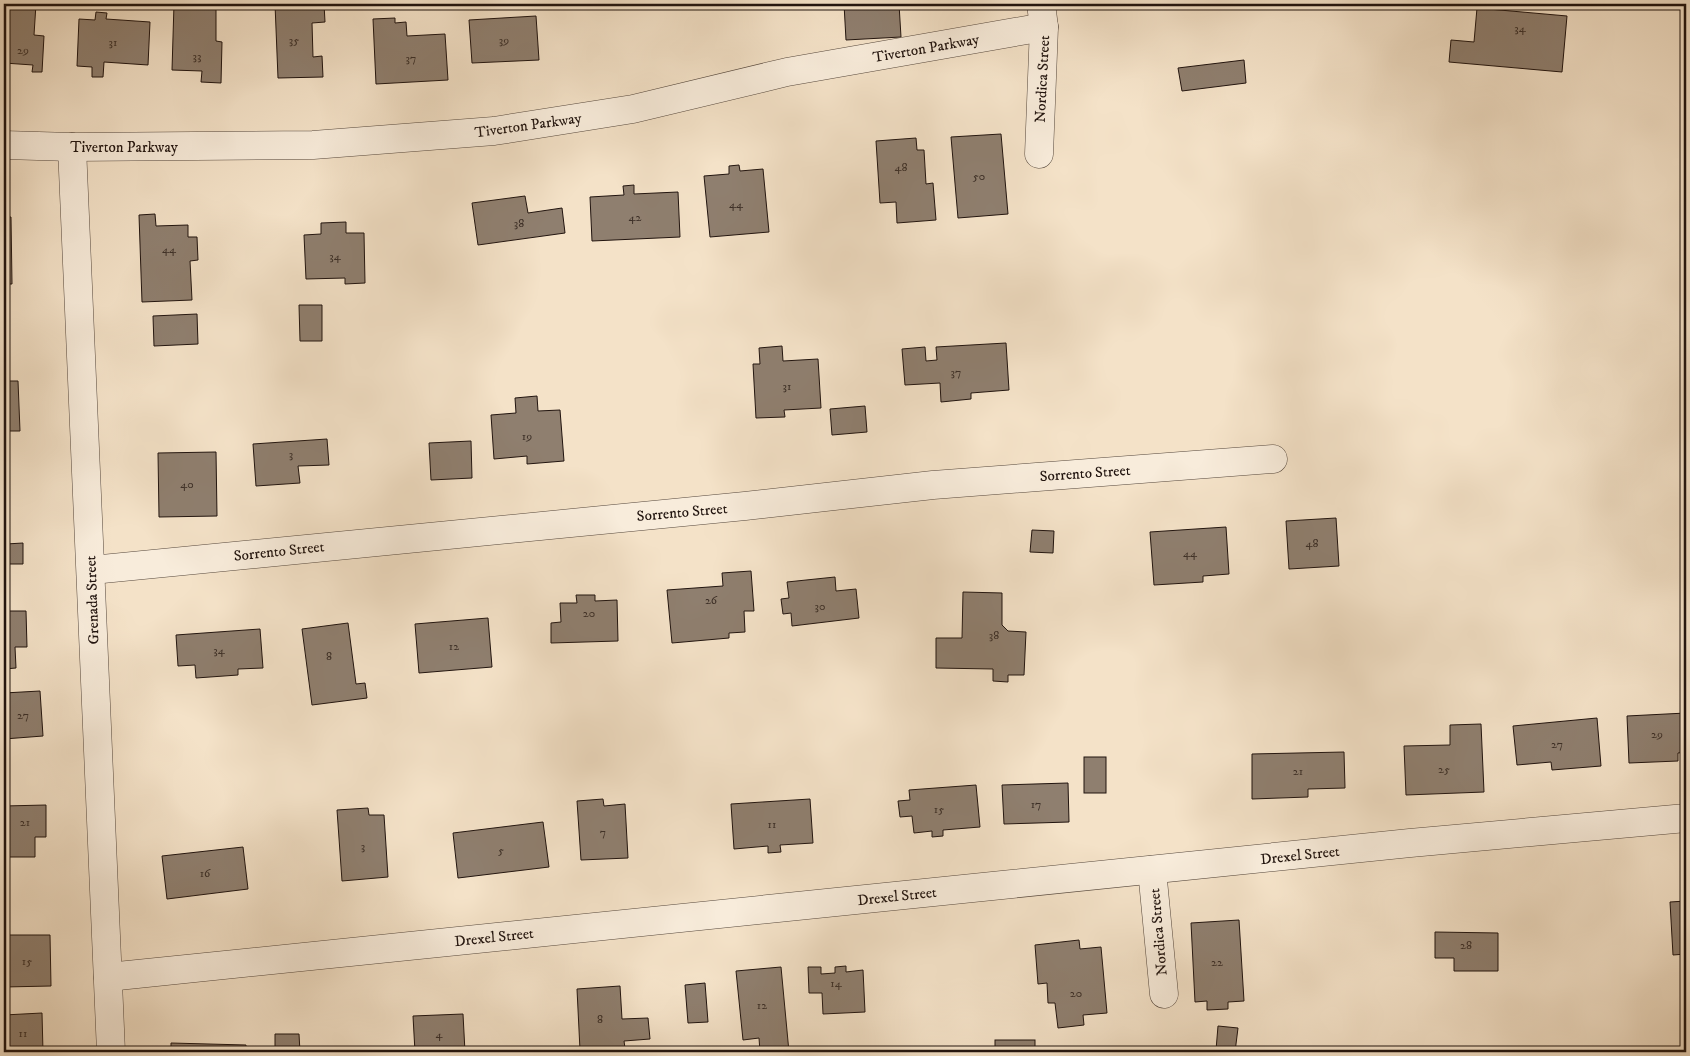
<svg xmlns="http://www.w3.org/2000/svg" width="1690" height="1056" viewBox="0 0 1690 1056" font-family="'IM FELL DW Pica',serif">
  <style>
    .building { fill: #8f7f6f; stroke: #21140f }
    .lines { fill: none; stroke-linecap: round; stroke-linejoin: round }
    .street-casing { stroke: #56483d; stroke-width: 29 }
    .street { stroke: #f8ecdb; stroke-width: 28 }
    .labels { text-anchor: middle; stroke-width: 4; stroke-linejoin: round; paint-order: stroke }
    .number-label { font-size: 12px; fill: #3c2f27 }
    .street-label { font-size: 15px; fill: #21140f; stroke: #f8ecdb }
  </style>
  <rect width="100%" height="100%" fill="#f4e2c8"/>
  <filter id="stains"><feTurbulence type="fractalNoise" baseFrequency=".004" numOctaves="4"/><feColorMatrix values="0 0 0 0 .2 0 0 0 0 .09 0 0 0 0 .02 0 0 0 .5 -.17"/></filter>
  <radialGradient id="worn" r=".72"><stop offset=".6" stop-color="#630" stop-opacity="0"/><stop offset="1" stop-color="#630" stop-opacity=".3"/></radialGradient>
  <g class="building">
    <path d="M4,4h32l-2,31 10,1 -2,36h-10l1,-7 -29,-2z"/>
    <path d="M174,4h42v37l6,1 -1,41 -20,-1 1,-11 -30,-1z"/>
    <path d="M275,4h49l1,18 -13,1 1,34 9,-1 1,21 -45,1z"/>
    <path d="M844,4h55l2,33 -55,3z"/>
    <path d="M1477,8l90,8 -5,56 -113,-10 2,-22 23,2z"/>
    <path d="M96,12l11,1 -1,6 44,3 -2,43 -44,-3 -1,15h-11v-10l-15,-1 2,-47 16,1z"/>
    <path d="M536,16l3,44 -67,3 -3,-43z"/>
    <path d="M395,18v5l11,-1 1,14 38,-2 3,46 -72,4 -3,-65z"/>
    <path d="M1244,60l2,23 -64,8 -4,-23z"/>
    <path d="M1001,134l7,80 -50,4 -7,-81z"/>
    <path d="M916,138l1,12h7l2,34 7,-1 3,37 -39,3 -1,-21 -16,1 -4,-62z"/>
    <path d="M739,165l1,6 23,-2 6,63 -59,5 -6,-61 25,-2v-8z"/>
    <path d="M634,185v9l44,-2 2,45 -88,4 -2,-44 34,-2 -1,-9z"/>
    <path d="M525,196l3,17 34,-5 3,25 -87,12 -6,-42z"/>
    <path d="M155,214l1,12 32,-1v12h9l1,23 -8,1 2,39 -50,2 -3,-87z"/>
    <path d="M4,217h7l1,67h-8z"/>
    <path d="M346,222v11h18l1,50 -20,1v-6l-39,1 -2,-44 17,-1v-11z"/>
    <path d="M299,305h23v36h-22z"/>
    <path d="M4,314h3l1,27h-4z"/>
    <path d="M197,314l1,30 -44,2 -1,-30z"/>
    <path d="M1006,343l3,47 -38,3v6l-30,3 -1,-19 -35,2 -3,-36 23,-2 1,14 11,-1 -1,-13z"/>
    <path d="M782,346l1,15 35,-2 3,49 -37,2 1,7 -29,1 -3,-54h7l-1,-16z"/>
    <path d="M4,381h14l2,50h-16z"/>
    <path d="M537,396l1,15 22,-1 4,51 -37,3v-8l-33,3 -3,-44 25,-2 -1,-15z"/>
    <path d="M865,406l2,26 -35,3 -2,-26z"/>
    <path d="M327,439l2,26 -31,1 2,17 -44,3 -3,-42z"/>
    <path d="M471,441l1,37 -41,2 -2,-37z"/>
    <path d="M216,452l1,64 -58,1 -1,-64z"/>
    <path d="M1336,518l3,48 -50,3 -3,-48z"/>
    <path d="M1226,527l3,47 -26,2v6l-49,3 -4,-53z"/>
    <path d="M1032,530l22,1 -1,22 -23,-1z"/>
    <path d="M4,531h2v13l17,-1v21h-16l1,22h-4z"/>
    <path d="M751,571l3,40h-10l1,21 -16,1v5l-57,5 -5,-53 56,-4 -1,-13z"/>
    <path d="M835,577l1,14 20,-2 3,29 -67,8 -1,-13 -8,1 -2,-15 8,-1 -2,-16z"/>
    <path d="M963,592l39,1v32l6,6 18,1 -2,43h-16v7l-15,-1v-12l-57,-1v-30h26z"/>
    <path d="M576,595h19v6l22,-1 1,41 -67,2v-20l10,-1 -1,-19h17z"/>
    <path d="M4,611h22l1,36h-12l1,21 -12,1z"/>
    <path d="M488,618l4,49 -73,6 -4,-49z"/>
    <path d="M348,623l8,61 9,-1 2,15 -55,7 -10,-76z"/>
    <path d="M260,629l3,39 -25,1v6l-42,3 -1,-13 -17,1 -2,-31z"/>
    <path d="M40,691l3,45 -39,3v-46z"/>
    <path d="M1686,713v39l-8,1v8l-49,2 -2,-47z"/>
    <path d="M1597,718l4,48 -49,4 -1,-8 -34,3 -4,-39z"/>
    <path d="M1481,724l3,68 -78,3 -2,-49 46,-1v-20z"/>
    <path d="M1344,752l1,36 -37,1v8l-56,2v-45z"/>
    <rect x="1084" y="757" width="22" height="36"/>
    <path d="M1068,783l1,39 -65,2 -2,-39z"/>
    <path d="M976,785l4,42 -37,3v6l-11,1v-6l-18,2 -2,-17 -12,1 -2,-16 12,-1 -1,-10z"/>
    <path d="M603,799l1,7 21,-2 3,54 -47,2 -4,-59z"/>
    <path d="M810,799l3,44 -33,2 1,7 -13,1v-7l-34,3 -3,-45z"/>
    <path d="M46,805v32h-11v20h-31v-51z"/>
    <path d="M368,808l1,7h15l4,62 -46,4 -5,-71z"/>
    <path d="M543,822l6,45 -91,11 -5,-45z"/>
    <path d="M243,847l5,42 -81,10 -5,-43z"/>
    <path d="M1686,901v53l-13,1 -3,-53z"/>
    <path d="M1239,920l5,81 -16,1v7l-21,1v-9l-12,1 -4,-79z"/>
    <path d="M1435,932l63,1v38h-44v-13h-19z"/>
    <path d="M4,935h46l1,51 -47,1z"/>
    <path d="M1079,940l1,9 21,-2 6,66 -24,2 1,10 -26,3 -3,-25h-7l-1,-20 -9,1 -3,-39z"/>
    <path d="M846,966v6l17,-2 2,42 -42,2 -1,-21h-13l-1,-26h13v7l14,-1v-6z"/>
    <path d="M781,967l8,85h-29l-1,-14 -16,2 -7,-69z"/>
    <path d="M705,983l3,39 -20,1 -3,-38z"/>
    <path d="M620,986l2,33 26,-1 2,21 -26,2 1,7 -45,2 -3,-61z"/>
    <path d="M42,1013l1,39h-39v-37z"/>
    <path d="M463,1014l2,38h-50l-2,-36z"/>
    <path d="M1218,1026l20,2 -3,24 -19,-2z"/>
    <path d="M275,1034h24l1,18h-25z"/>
    <rect x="995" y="1040" width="40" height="12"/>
    <path d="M171,1043l75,2v7h-75z"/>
  </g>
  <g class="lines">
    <g class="street-casing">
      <g id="street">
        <path d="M4,145l68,2 241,-2 181,-14 139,-22 154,-37 257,-45"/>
        <path d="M72,147c14,302 27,604 39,905"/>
        <path d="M1039,154l5,-127 -3,-23"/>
        <path d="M92,570l653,-64 188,-21 340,-26"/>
        <path d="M1152,870l12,124"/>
        <path d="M108,977l1302,-134 276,-25"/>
      </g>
    </g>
    <use href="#street" class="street"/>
  </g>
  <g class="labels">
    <g class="number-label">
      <text x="1520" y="32">34</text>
      <text x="294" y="44">35</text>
      <text x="504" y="44">39</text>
      <text x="113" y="46">31</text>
      <text x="23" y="54">29</text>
      <text x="197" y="60">33</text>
      <text x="411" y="62">37</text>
      <text x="901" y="171">48</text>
      <text x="979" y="180">50</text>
      <text x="736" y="208">44</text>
      <text x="635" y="221">42</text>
      <text x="519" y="227">38</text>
      <text x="169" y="253">44</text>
      <text x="335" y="260">34</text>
      <text x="956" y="376">37</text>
      <text x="787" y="390">31</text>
      <text x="527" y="440">19</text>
      <text x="291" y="458">3</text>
      <text x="187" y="488">40</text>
      <text x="1312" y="547">48</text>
      <text x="1190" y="557">44</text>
      <text x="711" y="604">26</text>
      <text x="820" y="610">30</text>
      <text x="589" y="617">20</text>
      <text x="994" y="639">38</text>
      <text x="454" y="650">12</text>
      <text x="219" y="654">34</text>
      <text x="329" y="660">8</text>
      <text x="23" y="719">27</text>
      <text x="1657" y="738">29</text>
      <text x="1557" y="748">27</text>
      <text x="1444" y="773">25</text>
      <text x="1298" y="775">21</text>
      <text x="1036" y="808">17</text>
      <text x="939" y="813">15</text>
      <text x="25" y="826">21</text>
      <text x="772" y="828">11</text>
      <text x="603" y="836">7</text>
      <text x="363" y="850">3</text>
      <text x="501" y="854">5</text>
      <text x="205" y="877">16</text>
      <text x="1466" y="949">28</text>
      <text x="27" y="965">15</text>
      <text x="1217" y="966">22</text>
      <text x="836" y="987">14</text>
      <text x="1076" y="997">20</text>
      <text x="762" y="1009">12</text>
      <text x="600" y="1023">8</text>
      <text x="23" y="1037">11</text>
      <text x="439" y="1038">4</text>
    </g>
    <g class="street-label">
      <text transform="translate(926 48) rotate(-10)" y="5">Tiverton Parkway</text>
      <text transform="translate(1042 79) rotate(-87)" y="5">Nordica Street</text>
      <text transform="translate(528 125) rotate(-8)" y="5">Tiverton Parkway</text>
      <text x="124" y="152">Tiverton Parkway</text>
      <text transform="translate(1085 473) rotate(-4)" y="5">Sorrento Street</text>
      <text transform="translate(682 512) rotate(-5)" y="5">Sorrento Street</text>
      <text transform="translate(279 551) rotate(-6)" y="5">Sorrento Street</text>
      <text transform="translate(92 600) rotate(-92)" y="5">Grenada Street</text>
      <text transform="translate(1300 855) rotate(-6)" y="5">Drexel Street</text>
      <text transform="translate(897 896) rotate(-6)" y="5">Drexel Street</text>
      <text transform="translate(1158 932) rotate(-95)" y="5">Nordica Street</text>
      <text transform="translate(494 937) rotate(-6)" y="5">Drexel Street</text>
    </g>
  </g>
  <rect width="1690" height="1056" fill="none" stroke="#f4e2c8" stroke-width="20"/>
  <rect x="5" y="5" width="1680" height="1046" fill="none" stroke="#21140f" stroke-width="2.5"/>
  <rect x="10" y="10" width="1670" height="1036" fill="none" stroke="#21140f"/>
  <rect width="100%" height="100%" filter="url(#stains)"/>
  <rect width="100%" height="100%" fill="url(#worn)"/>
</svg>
